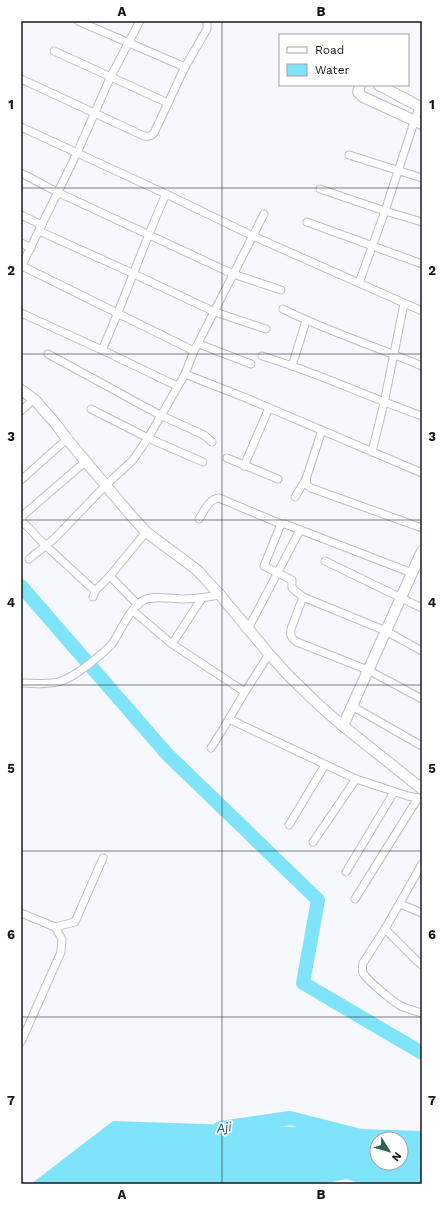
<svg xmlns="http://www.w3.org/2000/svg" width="443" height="1205" viewBox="0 0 443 1205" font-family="'Work Sans',sans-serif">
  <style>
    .water { fill: #7fe3fa; fill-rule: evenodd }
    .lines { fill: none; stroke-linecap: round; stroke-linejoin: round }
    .river { stroke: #7fe3fa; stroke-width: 14 }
    .street-casing { stroke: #bdbfc5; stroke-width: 9 }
    .secondary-casing { stroke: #bdbfc5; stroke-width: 12 }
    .street { stroke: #fff; stroke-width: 7 }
    .secondary { stroke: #fff; stroke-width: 10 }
    .grid { fill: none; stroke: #161719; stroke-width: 1; stroke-opacity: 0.55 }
    .labels { text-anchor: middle; stroke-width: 3.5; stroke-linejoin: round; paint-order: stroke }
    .water-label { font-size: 13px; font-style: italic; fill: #1d5763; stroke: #fff }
    .neatline { fill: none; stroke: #161719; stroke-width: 1.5 }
    .grid-label { font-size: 13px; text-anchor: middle; font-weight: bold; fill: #161719 }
  </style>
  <rect width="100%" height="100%" fill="#f6f8fe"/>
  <path class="water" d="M113,1121l309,10v53h-60l-16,-5 -24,5h-291zM377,1139h24v24h-24z"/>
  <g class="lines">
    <g class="river">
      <path d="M21,586l146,168 151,146 -15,83 119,70"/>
      <path d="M220,1128l70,-10 87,22"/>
    </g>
    <g class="street-casing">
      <g id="street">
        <path d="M78,21l107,46"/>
        <path d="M54,51l114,52"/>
        <path d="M21,79l123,57c5,1 7,0 10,-3l31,-66 22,-38v-8"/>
        <path d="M21,127l145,67 87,42 169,75"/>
        <path d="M349,155l73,23"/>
        <path d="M21,173l36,19 176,82 48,16"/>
        <path d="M320,189l65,22 37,11"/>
        <path d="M21,215l21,10"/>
        <path d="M307,222l115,42"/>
        <path d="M39,231l82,37 94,44 51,17"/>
        <path d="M21,243l10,5"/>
        <path d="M22,266l172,85"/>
        <path d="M21,267l56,-114 34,-77 29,-55"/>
        <path d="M359,283l26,-72 34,-104"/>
        <path d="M283,309c45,23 93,37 139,57"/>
        <path d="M21,313l81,37 75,36"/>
        <path d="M199,344l52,20"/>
        <path d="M102,350c23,-51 41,-105 64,-156"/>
        <path d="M48,354l112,61 44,20 8,7"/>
        <path d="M262,356c54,16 106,41 160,60"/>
        <path d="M292,366l14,-45"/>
        <path d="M185,374l61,24 176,75"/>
        <path d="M91,409l57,29 55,24"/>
        <path d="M21,411l13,-12"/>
        <path d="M322,430l-16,49 1,6 4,3 111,40"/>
        <path d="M372,452l12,-49 20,-99"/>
        <path d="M227,458l51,21"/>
        <path d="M244,466l25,-58"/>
        <path d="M21,480l46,-41"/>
        <path d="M295,497l11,-18"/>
        <path d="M21,517l65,-56"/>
        <path d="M199,519c5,-8 10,-20 20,-21l62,26h4l127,49"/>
        <path d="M21,520l24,25 50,46"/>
        <path d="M281,524l-17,42 28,14v8l11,9 83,34 36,20"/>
        <path d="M29,559l25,-20 52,-54 27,-25 15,-22 37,-64 9,-23 70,-137"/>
        <path d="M325,561l97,47"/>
        <path d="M110,576l28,29"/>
        <path d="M93,597l2,-6 15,-15 36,-44"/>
        <path d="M303,597l-12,32c-1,7 0,9 6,13l71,28 54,29"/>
        <path d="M133,611l39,33 73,48 24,-38"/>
        <path d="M248,629l52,-99"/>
        <path d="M172,644l30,-46"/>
        <path d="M21,683c37,2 44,1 73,-23 7,-6 14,-10 20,-19 7,-11 17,-35 30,-41 9,-5 28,-1 39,-1 13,0 25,-2 37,-4"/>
        <path d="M352,706l70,40"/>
        <path d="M229,719l127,60 52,17 14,3"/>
        <path d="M211,748l12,-19 22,-37"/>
        <path d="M289,825l36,-60"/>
        <path d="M313,842l43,-63"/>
        <path d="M422,864l-37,65 -22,34c-1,4 -1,7 0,10 5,8 29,28 38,33 7,3 14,5 21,7"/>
        <path d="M346,872l48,-80"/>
        <path d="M355,899l63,-101"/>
        <path d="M400,904l22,9"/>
        <path d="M21,913l34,14 7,12 -1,13 -40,90"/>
        <path d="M55,927l20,-5 28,-64"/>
        <path d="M385,929l32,32 5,4"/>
      </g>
    </g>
    <g class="secondary-casing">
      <g id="secondary">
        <path d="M360,85l-2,7 5,5 59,27"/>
        <path d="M379,85l43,23"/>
        <path d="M21,390l13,9 21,24 12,16 61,73 18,20 51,38 23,25 49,59 19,21 33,32 22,19 79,63"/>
        <path d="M343,726l79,-175"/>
      </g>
    </g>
    <use href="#street" class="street"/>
    <use href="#secondary" class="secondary"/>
  </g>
  <path class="grid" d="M222,21v1163M21,188h401M21,354h401M21,520h401M21,685h401M21,851h401M21,1017h401"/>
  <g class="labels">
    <g class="water-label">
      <text transform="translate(224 1127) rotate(-8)" y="5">Aji</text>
    </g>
  </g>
  <rect width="443" height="1205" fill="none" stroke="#ffffff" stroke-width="44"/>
  <rect x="279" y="34" width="130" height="52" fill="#ffffff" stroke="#a2a2a3"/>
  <rect x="287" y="47" width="20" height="6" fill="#ffffff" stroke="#a2a2a3"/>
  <text x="315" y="54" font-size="12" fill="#161719">Road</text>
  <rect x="287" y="64" width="20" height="12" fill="#7fe3fa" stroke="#a2a2a3"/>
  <text x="315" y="74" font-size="12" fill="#161719">Water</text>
  <g transform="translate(389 1151) rotate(127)"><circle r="19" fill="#ffffff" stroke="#a2a2a3"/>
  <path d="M0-3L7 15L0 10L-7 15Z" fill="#266553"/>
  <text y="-6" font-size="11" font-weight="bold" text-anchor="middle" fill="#161719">N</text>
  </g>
  <rect x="22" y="22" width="399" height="1161" class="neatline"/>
  <g class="grid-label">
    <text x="122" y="16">A</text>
    <text x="321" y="16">B</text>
    <text x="11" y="109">1</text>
    <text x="432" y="109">1</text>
    <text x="11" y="275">2</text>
    <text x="432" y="275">2</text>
    <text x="11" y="441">3</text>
    <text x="432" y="441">3</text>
    <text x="11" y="607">4</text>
    <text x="432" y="607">4</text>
    <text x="11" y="773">5</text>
    <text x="432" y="773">5</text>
    <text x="11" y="939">6</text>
    <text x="432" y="939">6</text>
    <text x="11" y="1105">7</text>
    <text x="432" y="1105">7</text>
    <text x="122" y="1199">A</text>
    <text x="321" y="1199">B</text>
  </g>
</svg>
